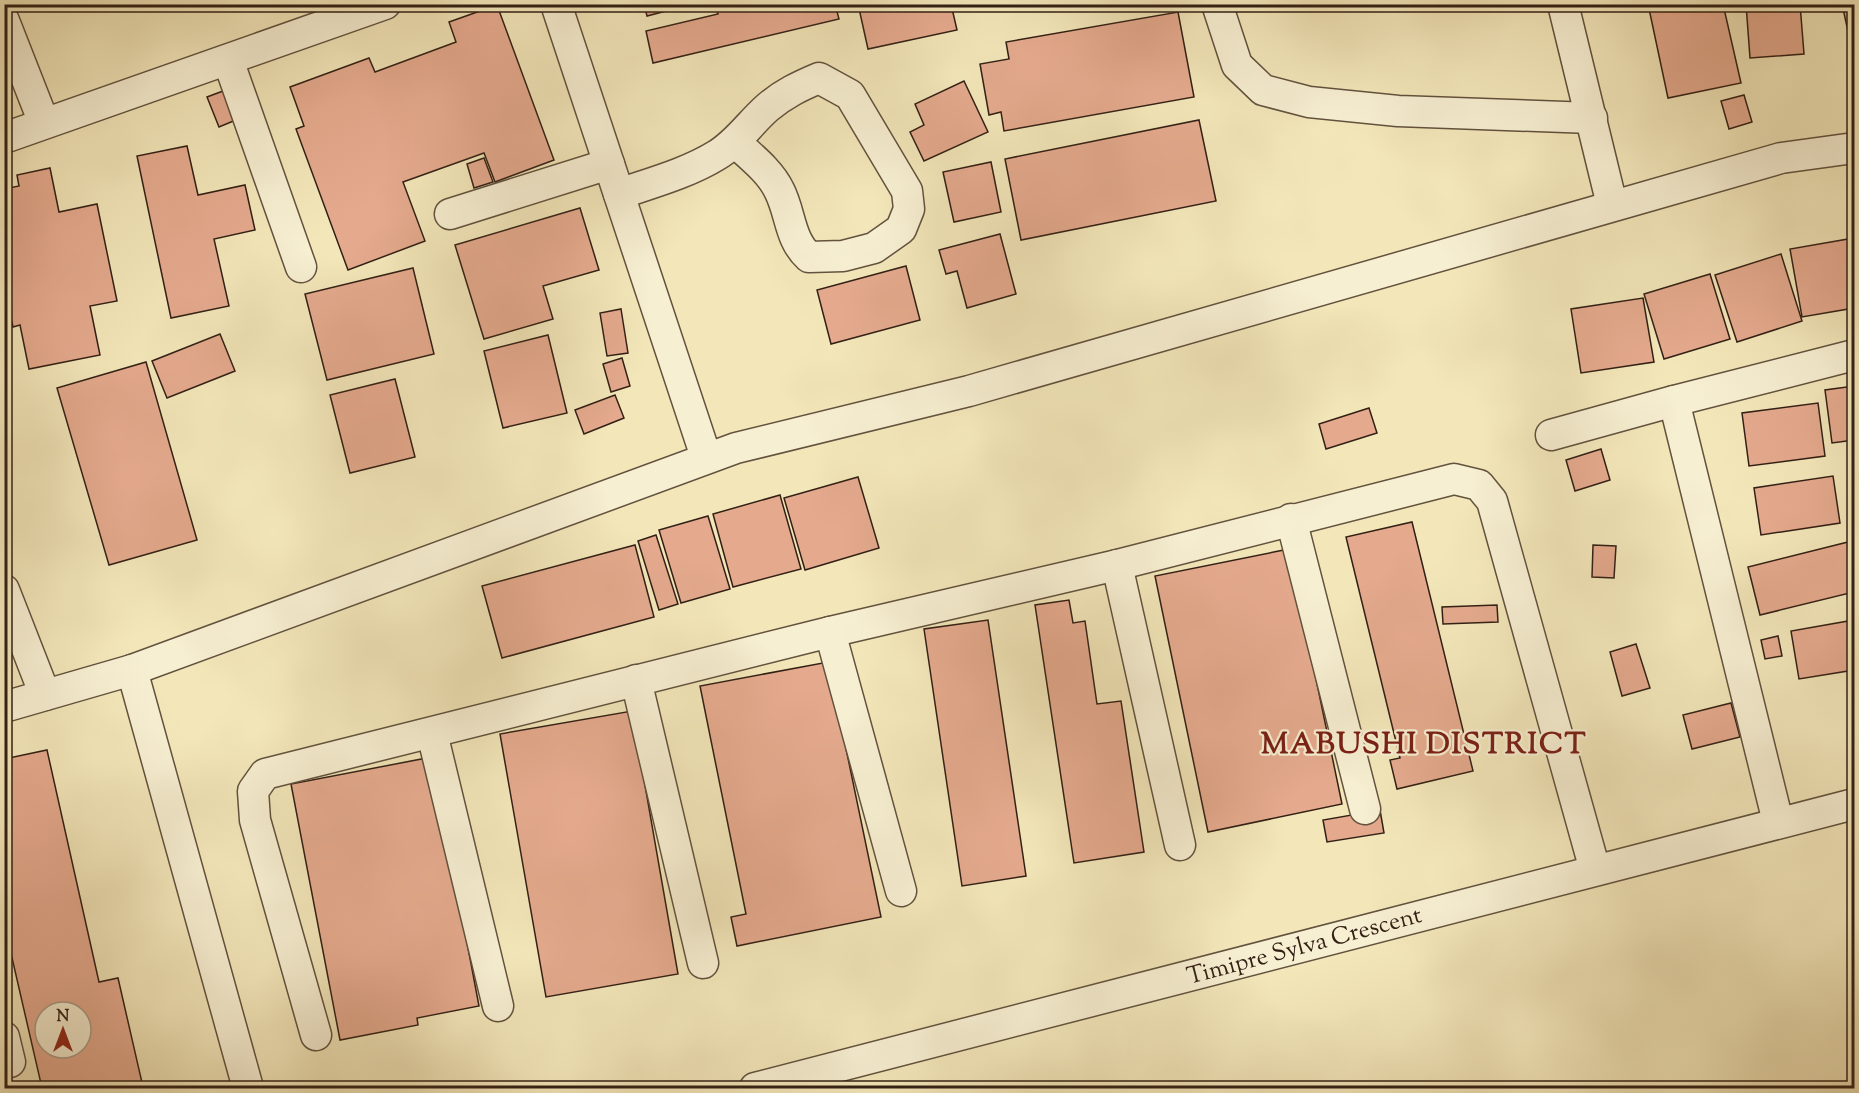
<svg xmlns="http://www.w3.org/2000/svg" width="1859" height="1093" viewBox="0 0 1859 1093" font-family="'Sorts Mill Goudy',serif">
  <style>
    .building { fill: #e5aa8e; stroke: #322015; stroke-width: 1.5; fill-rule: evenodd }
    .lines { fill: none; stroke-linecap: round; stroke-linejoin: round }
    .minor-casing { stroke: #62523e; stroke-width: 33 }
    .minor { stroke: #f7efd2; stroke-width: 30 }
    .labels { text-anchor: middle; stroke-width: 4.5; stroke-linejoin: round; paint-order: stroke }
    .street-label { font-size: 24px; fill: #322015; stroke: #f7efd2 }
    .district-label { font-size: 30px; font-weight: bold; letter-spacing: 1.5px; fill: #7a1f14; stroke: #f7efd2 }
  </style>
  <rect width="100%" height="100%" fill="#f3e7ba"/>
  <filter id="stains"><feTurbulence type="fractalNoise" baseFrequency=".00333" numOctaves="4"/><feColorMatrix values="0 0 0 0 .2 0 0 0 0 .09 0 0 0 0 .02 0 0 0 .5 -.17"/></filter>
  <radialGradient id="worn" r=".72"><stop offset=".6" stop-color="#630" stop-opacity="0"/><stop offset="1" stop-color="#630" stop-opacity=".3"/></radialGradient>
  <g class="building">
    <path d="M644,4h49l-46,12z"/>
    <path d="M725,4h110l4,15 -186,44 -7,-32 72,-17 -2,-7z"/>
    <path d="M858,4h93l6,26 -89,19z"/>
    <path d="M1648,4h75l18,79 -73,15z"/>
    <path d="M1746,4h54l4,50 -54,4z"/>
    <path d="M1842,4h12v55z"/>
    <path d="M497,5l57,155 -59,22 -11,-29 -81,29 22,59 -77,29 -52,-141 8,-3 -14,-39 79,-29 6,14 81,-30 -7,-20z"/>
    <path d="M1178,12l16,85 -190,34 -3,-19 -12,3 -9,-51 29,-5 -3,-17z"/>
    <path d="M964,81l24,51 -64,29 -14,-29 14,-7 -9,-21z"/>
    <path d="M231,88l12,29 -24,10 -12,-30z"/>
    <path d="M1744,95l8,27 -23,7 -8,-28z"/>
    <path d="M1199,120l17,81 -195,39 -16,-81z"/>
    <path d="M187,146l11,49 47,-10 10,45 -41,9 15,67 -58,12 -34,-162z"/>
    <path d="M484,158l9,24 -19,6 -7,-24z"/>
    <path d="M991,162l10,50 -47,10 -11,-50z"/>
    <path d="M50,168l9,44 38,-8 20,97 -27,5 10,49 -71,14 -9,-44 -7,2 -9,-41v-97l15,-3 -2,-11z"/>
    <path d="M580,208l19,62 -56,16 10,33 -69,20 -29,-94z"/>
    <path d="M1000,234l16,60 -49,14 -10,-37 -11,3 -7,-24z"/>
    <path d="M1854,238v70l-52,9 -12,-68z"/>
    <path d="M1781,254l21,67 -65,21 -22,-67z"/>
    <path d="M906,266l14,54 -89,24 -14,-54z"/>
    <path d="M413,268l21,86 -107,26 -22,-86z"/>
    <path d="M1710,274l20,65 -66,20 -20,-65z"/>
    <path d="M1643,298l11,64 -73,11 -10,-64z"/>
    <path d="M621,309l7,44 -21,3 -7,-43z"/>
    <path d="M220,334l15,37 -68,27 -15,-37z"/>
    <path d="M548,335l19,78 -64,15 -19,-77z"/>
    <path d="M622,358l8,28 -19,6 -8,-28z"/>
    <path d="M146,362l51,178 -88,25 -52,-177z"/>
    <path d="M395,379l20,78 -65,16 -20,-78z"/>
    <path d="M1854,386v54l-22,3 -7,-53z"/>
    <path d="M615,395l9,23 -40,16 -9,-24z"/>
    <path d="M1818,403l7,53 -76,10 -7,-53z"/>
    <path d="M1369,408l8,25 -51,16 -7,-25z"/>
    <path d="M1601,449l9,31 -35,11 -9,-31z"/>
    <path d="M1833,476l7,47 -79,12 -7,-47z"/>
    <path d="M858,477l21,71 -74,22 -21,-72z"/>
    <path d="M780,495l21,74 -68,18 -20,-73z"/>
    <path d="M708,516l22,73 -49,14 -22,-73z"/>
    <path d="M1412,522l61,249 -76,18 -7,-29 10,-2 -54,-221z"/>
    <path d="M656,535l22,69 -19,6 -21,-69z"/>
    <path d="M1852,541l2,12v39l-94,23 -12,-48z"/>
    <path d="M635,545l19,72 -152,41 -20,-72z"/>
    <path d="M1593,545l23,1 -2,32 -22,-1z"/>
    <path d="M1289,549l53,255 -134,28 -53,-256z"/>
    <path d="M1069,600l4,23 12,-2 12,83 24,-3 23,151 -70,11 -39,-258z"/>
    <path d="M1497,605l1,17 -55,2 -1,-17z"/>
    <path d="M988,620l38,256 -64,10 -38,-257z"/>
    <path d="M1854,620v50l-55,9 -8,-48z"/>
    <path d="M1778,636l4,20 -17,3 -4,-19z"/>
    <path d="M1636,644l14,44 -28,8 -12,-44z"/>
    <path d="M828,662l53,255 -144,29 -6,-29 15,-3 -46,-228z"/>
    <path d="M1731,703l9,34 -48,12 -9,-34z"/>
    <path d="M632,711l46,263 -132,23 -46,-263z"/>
    <path d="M47,750l52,232 19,-4 25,109 -101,1 -38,-165v-164zM45,1012h36v36h-36z"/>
    <path d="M432,757l47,249 -62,12 1,7 -78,15 -49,-256z"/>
    <path d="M1380,810l4,23 -57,9 -4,-22z"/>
  </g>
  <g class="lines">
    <g class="minor-casing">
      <g id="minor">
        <path d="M556,4l150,453"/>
        <path d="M1217,4l20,61 26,25 46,12 89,9 194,7"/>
        <path d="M1563,4l49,201"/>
        <path d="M4,21l40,102"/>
        <path d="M228,60l73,207"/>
        <path d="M4,138l381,-134"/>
        <path d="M619,194c32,-11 69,-21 98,-39 20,-12 33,-32 50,-47 16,-14 33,-22 52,-30l31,17 57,96 2,18 -8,20 -27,19 -31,8 -34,1c-20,-18 -18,-44 -30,-67 -9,-19 -29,-34 -44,-48"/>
        <path d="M450,214l159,-50"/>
        <path d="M1551,435l123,-34"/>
        <path d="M1291,519l74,290"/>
        <path d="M1117,565l63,280"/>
        <path d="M4,590l41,105"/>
        <path d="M830,632l71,259"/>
        <path d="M132,670l116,418"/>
        <path d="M636,680l67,283"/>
        <path d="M4,707l128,-37 604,-222 233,-57 812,-233 73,-10"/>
        <path d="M432,733l66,273"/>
        <path d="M1778,822l-104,-421 180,-46"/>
        <path d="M316,1035l-61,-215 -2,-29 12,-17 565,-142 287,-67 337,-86 25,6 13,16 103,369"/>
        <path d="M4,1037l6,25"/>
        <path d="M755,1088l1099,-284"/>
      </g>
    </g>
    <use href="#minor" class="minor"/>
  </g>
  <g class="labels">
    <g class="street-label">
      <text transform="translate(1304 945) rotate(-15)" y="8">Timipre Sylva Crescent</text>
    </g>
    <g class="district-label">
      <text x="1424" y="753">MABUSHI DISTRICT</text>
    </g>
  </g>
  <rect width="1859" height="1093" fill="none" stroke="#f3e7ba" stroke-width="24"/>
  <rect x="6" y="6" width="1847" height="1081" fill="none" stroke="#322015" stroke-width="3"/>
  <rect x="12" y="12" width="1835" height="1069" fill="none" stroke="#322015" stroke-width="1.5"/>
  <g transform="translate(63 1030)"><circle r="28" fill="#f7efd2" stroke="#a89c86" stroke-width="1.5"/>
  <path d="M0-4.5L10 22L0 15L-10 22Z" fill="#8f2418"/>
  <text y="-9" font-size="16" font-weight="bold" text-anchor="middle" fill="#322015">N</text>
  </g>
  <rect width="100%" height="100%" filter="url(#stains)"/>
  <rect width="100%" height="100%" fill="url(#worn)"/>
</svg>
